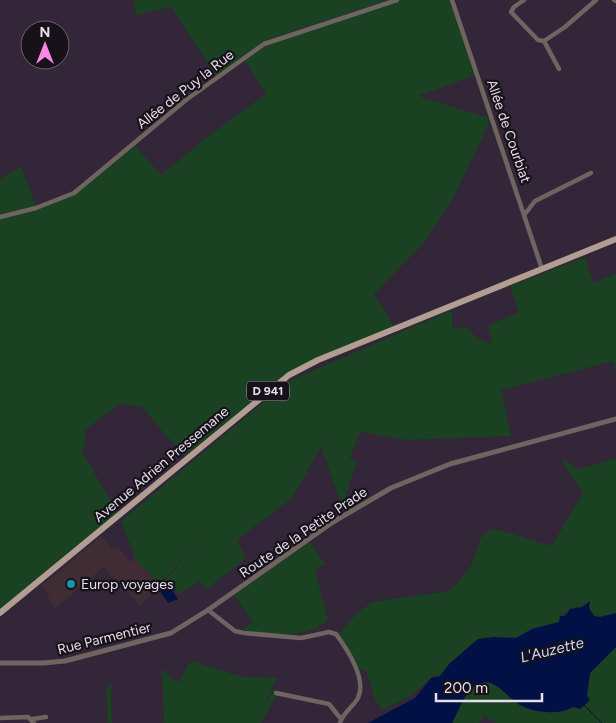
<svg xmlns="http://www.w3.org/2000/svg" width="616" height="723" viewBox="0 0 616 723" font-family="Figtree,sans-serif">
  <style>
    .industrial { fill: #402d34 }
    .green { fill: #1a4121 }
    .water { fill: #011146 }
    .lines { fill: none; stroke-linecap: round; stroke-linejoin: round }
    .stream { stroke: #011146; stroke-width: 1 }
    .minor { stroke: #6f6460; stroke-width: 4.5 }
    .tertiary { stroke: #6f6460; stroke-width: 5 }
    .primary { stroke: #b29d93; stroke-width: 6 }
    .culture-dot { fill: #0f9aa8; stroke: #17121a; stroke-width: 2 }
    .labels { text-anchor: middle; stroke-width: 4.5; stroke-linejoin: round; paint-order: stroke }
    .shield { fill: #17121a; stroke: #a8a1ac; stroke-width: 1 }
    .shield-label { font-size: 12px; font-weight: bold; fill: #e6deea }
    .street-label { font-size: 14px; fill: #e6deea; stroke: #17121a }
    .poi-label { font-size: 14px; fill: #e6deea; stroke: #17121a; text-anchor: start }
    .water-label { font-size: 15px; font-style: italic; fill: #c8dafd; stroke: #17121a }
  </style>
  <rect width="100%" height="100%" fill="#322638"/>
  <path class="industrial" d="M101,536l12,14 5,-3 12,15 6,-4 23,28 -19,20 -36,-39 -50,42 -11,-24z"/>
  <g class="green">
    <path d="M133,0h255l-121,40 -51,36 -45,-69 -35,8z"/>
    <path d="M401,0h49l26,75 -58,21 71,22 -1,8 -36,74 -30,45 -48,49 20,32 -101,43 -107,86 -4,-1 -39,-46 -23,-5 -36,28 2,7 -4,14 36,61 -118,96v-391l75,-24 60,-49 26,30 50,-41 55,-40 -21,-34 22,-15z"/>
    <path d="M21,166l15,40 -36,9v-35z"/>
    <path d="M585,257l8,26 23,-9v98l-3,-11 -112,29 10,46 -105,4 -46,-8 -10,26 7,3 -15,46 -21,-61 -28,51 -56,43 9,18 -39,31 -8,-7 -20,12 -10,-15 -15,14 49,-57 -44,49 -24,-27 -14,-37 168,-140 163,-71v18l15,-1 10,11 15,6 -3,-19 30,-13 -9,-26z"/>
    <path d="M616,459v155l-19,3 -20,-11 -17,10 -1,6 -27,7 -16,9 -23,-1 -21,6 -32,33 -9,2 -20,18 -29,14 -7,-10 -9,-30 -9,-1 -19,-34 17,-20 17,-13 78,-11 20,-23 11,-31 11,-8c21,3 40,14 60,16l31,-52 -21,-31 3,-2 12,9z"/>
    <path d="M308,543h3l14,21 -10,6 13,50c-20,19 -60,16 -86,10l11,-8 -19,-27z"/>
    <path d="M616,647v76h-120l-12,-7 -5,7h-27c6,-12 12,-28 23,-37 17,-14 33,13 46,20 15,7 38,9 53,1l6,2 10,-9 -3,-3 3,-24z"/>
    <path d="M194,662l50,15 33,1 -13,27 12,-18 1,8 -16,28h-97l-2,-55 12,13h6l9,-18z"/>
    <path d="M111,682l1,41h-4l-2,-33z"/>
  </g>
  <g class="water">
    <path d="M167,583l11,16 -10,4 -9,-14z"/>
    <path d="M590,601l-1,7 5,8 6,1 16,-4v34l-26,26 -3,23 3,4 -10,9 -6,-2c-15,8 -37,6 -52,-1 -14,-6 -27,-32 -45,-21 -13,6 -18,26 -25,38h-84l47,-25 16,-20 9,-2 9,-12 29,-25 15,-2 23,1 16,-9 27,-7 1,-6h5l5,-7 12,-2z"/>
  </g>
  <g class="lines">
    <path class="stream" d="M584,705l18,18"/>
    <g class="minor">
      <path d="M452,0l90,269"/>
      <path d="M524,0l-10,7 -3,5 27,28 6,1 21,-14 31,-27"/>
      <path d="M614,0l2,1"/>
      <path d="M544,41l15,28"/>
      <path d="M525,214l10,-13 56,-28"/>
      <path d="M0,217l36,-9 38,-15 112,-93 78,-56 133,-44"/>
      <path d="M208,610l27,21 9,2 57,5 28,-6 7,2c11,15 31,45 22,64 -5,9 -16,16 -18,25"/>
      <path d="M276,693l53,11 12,15"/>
      <path d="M0,718l28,-1 6,6"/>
      <path d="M32,719l14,-2"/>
    </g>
    <path class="tertiary" d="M0,663h43l22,-2 106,-28 37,-23 125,-88 58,-34 59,-24 166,-45"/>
    <path class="primary" d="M0,613l289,-238 29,-15 298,-121"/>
  </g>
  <circle class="culture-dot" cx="71" cy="584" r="5"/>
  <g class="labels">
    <rect class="shield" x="247" y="381.5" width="42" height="19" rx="4"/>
    <g class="shield-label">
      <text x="268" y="395">D 941</text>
    </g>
    <g class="street-label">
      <text transform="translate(185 89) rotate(-38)" y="5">Allée de Puy la Rue</text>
      <text transform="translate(509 131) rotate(71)" y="5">Allée de Courbiat</text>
      <text transform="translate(161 464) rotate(-40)" y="5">Avenue Adrien Pressemane</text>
      <text transform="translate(303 532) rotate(-34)" y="5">Route de la Petite Prade</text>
      <text transform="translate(104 638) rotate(-14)" y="5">Rue Parmentier</text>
    </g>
    <g class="poi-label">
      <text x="81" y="589">Europ voyages</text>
    </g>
    <g class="water-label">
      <text transform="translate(552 650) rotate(-14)" y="5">L'Auzette</text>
    </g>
  </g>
  <g transform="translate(45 45)"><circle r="24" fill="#17121a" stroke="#6a646d"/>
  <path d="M0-4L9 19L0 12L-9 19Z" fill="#fb86e4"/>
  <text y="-8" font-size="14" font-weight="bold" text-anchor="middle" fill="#e6deea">N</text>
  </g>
  <path d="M436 693v8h106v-8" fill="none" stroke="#e6deea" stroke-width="2.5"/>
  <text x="444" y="693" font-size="15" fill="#e6deea" stroke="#17121a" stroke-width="4" paint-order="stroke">200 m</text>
</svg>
